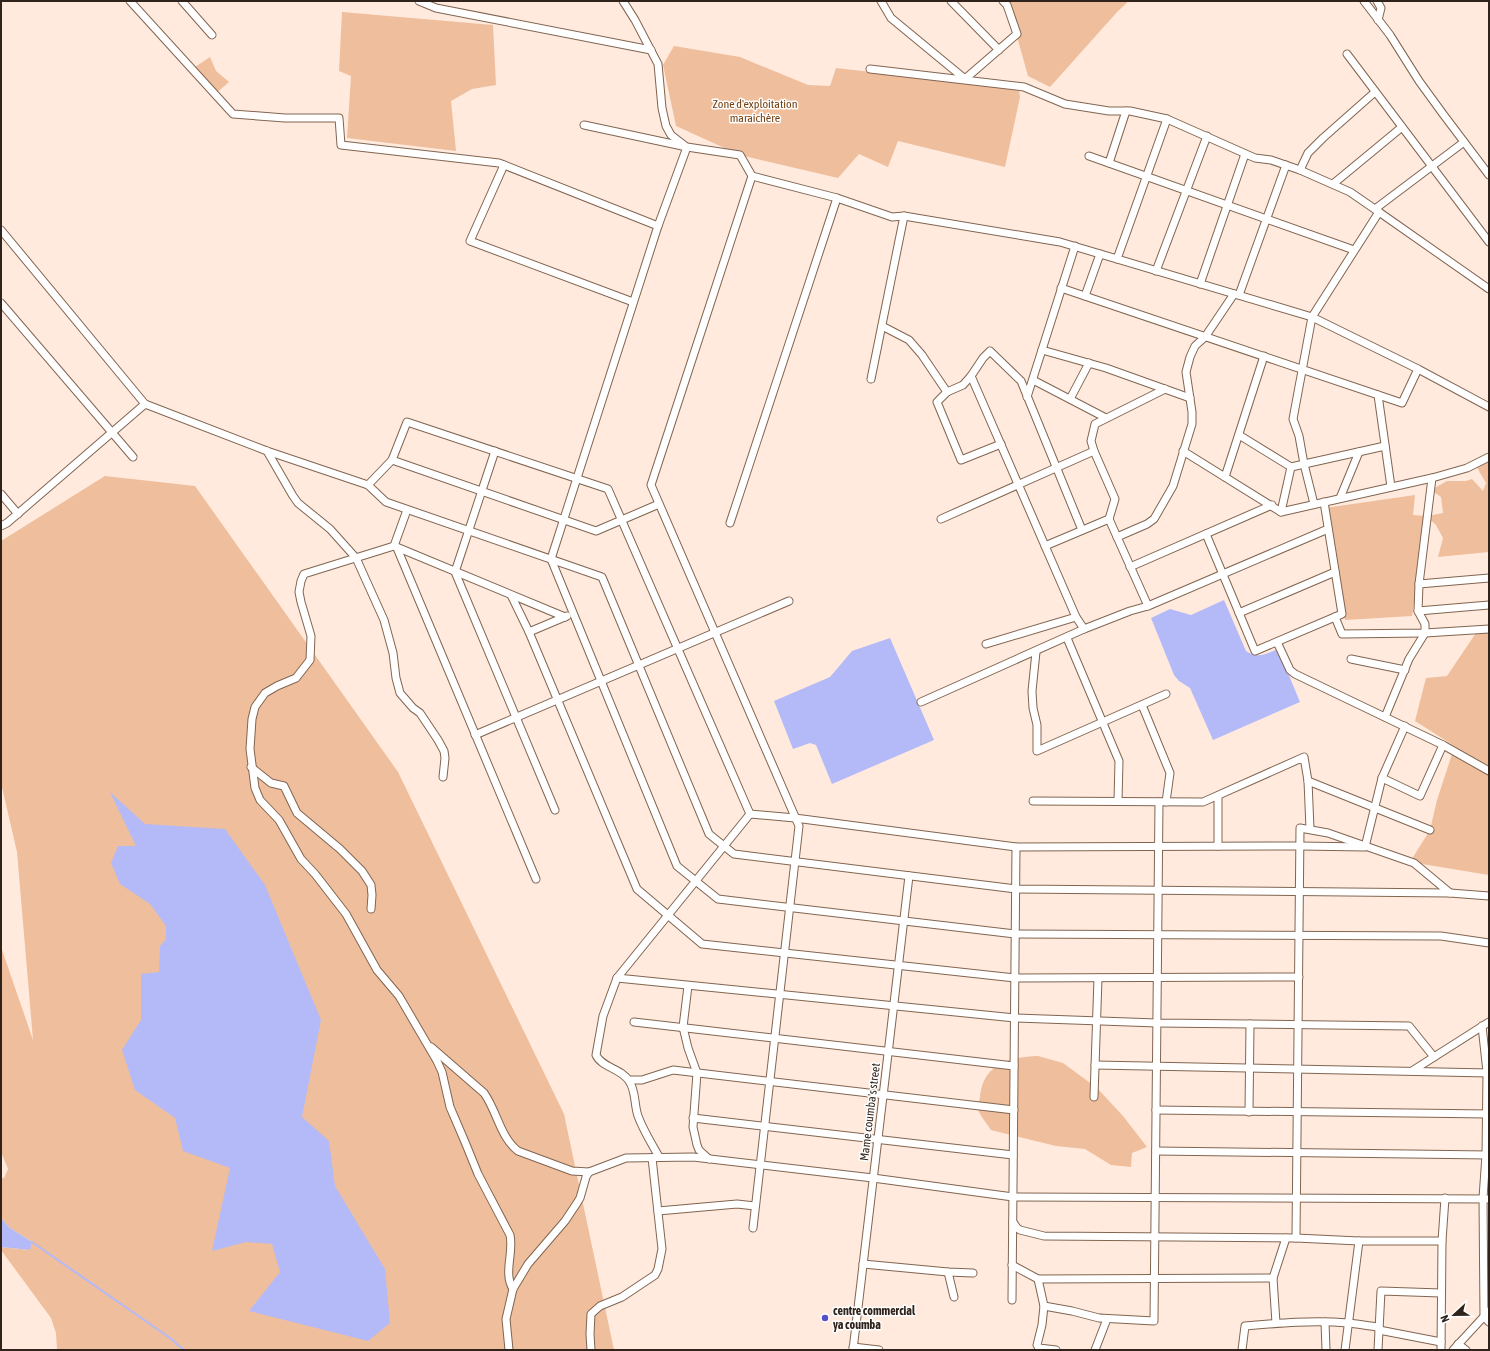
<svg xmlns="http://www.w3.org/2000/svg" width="1490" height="1351" viewBox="0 0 1490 1351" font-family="'Asap Condensed',sans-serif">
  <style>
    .green { fill: #efbe9d }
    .water { fill: #b4baf8 }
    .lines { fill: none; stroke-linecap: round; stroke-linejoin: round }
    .stream { stroke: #b4baf8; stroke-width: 2 }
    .minor-casing { stroke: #816551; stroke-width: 9 }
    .minor { stroke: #fff; stroke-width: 7 }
    .poi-dot { fill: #5650c8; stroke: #fff; stroke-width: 1.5 }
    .labels { text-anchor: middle; stroke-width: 3; stroke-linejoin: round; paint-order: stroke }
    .park-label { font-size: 12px; fill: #764011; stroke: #fff }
    .street-label { font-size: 12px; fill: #2f231b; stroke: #fff }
    .poi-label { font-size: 12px; font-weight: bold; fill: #2f231b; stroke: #fff; text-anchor: start }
  </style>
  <rect width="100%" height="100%" fill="#ffeadd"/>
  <g class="green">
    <path d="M1007,1h122l-11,10 -68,76 -22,-11z"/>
    <path d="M342,12l151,13 3,60 -24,4 -21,12 5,50 -109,-13 4,-62 -12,-5z"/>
    <path d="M674,46l66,11 68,28 22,1 6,-18 126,14 57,9 1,6 -15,70 -107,-26 -10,26 -29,-13 -21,24 -98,-23 -64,-29 -13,-61z"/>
    <path d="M210,57l6,14 13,11 -14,12 -23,-25z"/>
    <path d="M1485,459l4,4v89l-51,5 5,-19 -7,-13 -9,-8 -15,99 -67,4 -20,-112 90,-13 -2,20 14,1 16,-3 -2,-16 -10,-7 16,-9h19l6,-2 11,12 3,-8 -11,-19z"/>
    <path d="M105,476l90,10 203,286 166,342 50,236h-557l-1,-17 -5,-15 -50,-68v-3l28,3 3,-8 -22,-14 -9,-10v-40h3l4,-9 -7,-17v-205l32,93 -16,-188 -16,-69v-242z"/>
    <path d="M1478,630l11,3v135l-74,-47 11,-43 21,-2z"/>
    <path d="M1453,751l36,20v104l-79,-13 20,-32 7,-30z"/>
    <path d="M1038,1056l25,7 34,25 26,28 24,31 -15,6 -1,14 -20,-2 -26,-16 -29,-3 -65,-16c-3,-5 -11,-14 -13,-21 0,-3 1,-8 2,-12 3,-33 29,-40 58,-41z"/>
  </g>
  <g class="water">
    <path d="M1224,600l22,51c12,8 19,3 32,-2l22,53 -87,38 -23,-52 -11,-7 -5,-6 -23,-57 19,-9 21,6z"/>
    <path d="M890,638l44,102 -102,44 -16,-39 -6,-2 -17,6 -19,-48 56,-24 22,-26z"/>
    <path d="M110,792l35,32 80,5 40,56 56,135 -19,97 27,24 6,45 50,83 5,54 -22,18 -119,-30 31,-39 -8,-28 -26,-2 -34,9 18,-83 -47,-17 -8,-33 -40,-28 -13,-40 19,-30v-46l18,-2 1,-26 6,-7v-13l-16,-22 -30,-20 -9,-21 7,-17h18z"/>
    <path d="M1,1218l9,10 22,14 -2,8 -29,-3z"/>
  </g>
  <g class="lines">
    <path class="stream" d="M32,1242l138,96 14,12"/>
    <g class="minor-casing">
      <g id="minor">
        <path d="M130,1l103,113 52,4h54l2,27 158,18 159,63"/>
        <path d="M182,1l30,34"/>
        <path d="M419,1l17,7 215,42"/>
        <path d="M623,1l12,19 23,44 4,44 4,18 5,9 13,10"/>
        <path d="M881,1l10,17 74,61"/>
        <path d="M951,1l48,49"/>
        <path d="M1364,1l26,34 29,46 24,33 46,61"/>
        <path d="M1377,1l4,7 -3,12"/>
        <path d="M1347,54l142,188"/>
        <path d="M870,69l154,18 41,17 44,7h21l37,8 88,39 16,2 29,10 50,22 29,20"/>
        <path d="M965,79l52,-45 -10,-29 -4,-4"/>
        <path d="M584,125l103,22 53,8 12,21 85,22 55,19 12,-1 156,26 252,75 106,52 71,38"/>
        <path d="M687,147l-29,79 -107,333 126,307 41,33 297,35 426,2 48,7"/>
        <path d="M1089,156l265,94"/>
        <path d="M1109,163l17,-52"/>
        <path d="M504,165l-34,76 163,61"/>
        <path d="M1300,170l8,-17 15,-15 52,-46"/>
        <path d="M752,176l-101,309 148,341 -46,402"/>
        <path d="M1333,184l69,-57"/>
        <path d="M1375,209l89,-67"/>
        <path d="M1,230l144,174"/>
        <path d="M1117,259l50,-140"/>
        <path d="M1156,271l51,-135"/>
        <path d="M1200,284l45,-130"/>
        <path d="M1061,288l341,115 16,-34"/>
        <path d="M1239,295l47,-130"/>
        <path d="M1085,296l15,-42"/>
        <path d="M1,303l132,154"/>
        <path d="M882,326l27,14 13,15 25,37"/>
        <path d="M1042,350l64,18 84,30"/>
        <path d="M971,376l105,241 8,12"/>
        <path d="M871,379l33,-163"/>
        <path d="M1033,380l73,38"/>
        <path d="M1378,395l13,92"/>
        <path d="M1027,397l48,-151"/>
        <path d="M1070,399l19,-36"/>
        <path d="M1239,435l52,32 94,-21"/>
        <path d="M1001,444l-40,16 -24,-58 10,-10 16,-7 8,-9 12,-18 7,-7 31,30 61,149"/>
        <path d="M267,451l26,45 5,7 32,26 26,29 28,62 9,33 3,25 4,15 13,15 7,5 18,27 6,11 1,7 -2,19"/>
        <path d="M495,451l-40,121 100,238"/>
        <path d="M1183,451l98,61 151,-34 35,-10 22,-11"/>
        <path d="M392,460l204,71 63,-27"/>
        <path d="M1225,477l39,-121"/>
        <path d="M368,485l24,-25 15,-38 201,67 142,325"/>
        <path d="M1,494l17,20"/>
        <path d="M1340,498l19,-46"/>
        <path d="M1314,504l-10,-40 -5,-28 -6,-17 19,-102 67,-105 110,77"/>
        <path d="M1281,512l10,-45"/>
        <path d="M941,519l153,-68"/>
        <path d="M730,523l107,-325"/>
        <path d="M1,526l6,-3 138,-119 122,47 101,34 18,17 216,75 107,257 25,20 282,35 434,4 39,3"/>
        <path d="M1206,534l49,117 87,-37 -18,-112"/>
        <path d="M1117,537l30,-13 7,-5 19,-33 19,-62v-12l-6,-40 4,-15 5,-11 10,-9 29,-43"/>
        <path d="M394,546l13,-36"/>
        <path d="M1045,546l64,-27"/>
        <path d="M397,548l139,331"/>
        <path d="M1130,567l142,-62"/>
        <path d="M1419,584l70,-6"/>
        <path d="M511,595l18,37 108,257 65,55 313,34 284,-1"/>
        <path d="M1148,606l-39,-87 6,-20 -21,-48 -3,-10 4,-17 70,-35"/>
        <path d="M1418,611l71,-6"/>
        <path d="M1239,613l96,-41"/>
        <path d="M1335,617l7,17 83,-1 64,-4"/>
        <path d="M529,632l38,-16"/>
        <path d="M1067,638l52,123 -1,40"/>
        <path d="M1277,642l13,28 5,4 148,71 46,26"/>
        <path d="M986,644l90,-27"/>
        <path d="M1036,652l-4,39 1,17 4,17v26l129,-57"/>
        <path d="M1351,659l54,11"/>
        <path d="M921,702l163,-73 46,-18 18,-5 180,-77"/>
        <path d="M1142,705l28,68 -4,29"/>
        <path d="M1385,717l24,-58 16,-26v-9l-7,-13 1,-27 13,-106"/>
        <path d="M475,735l314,-134"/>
        <path d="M251,767l20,16 13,3 13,27 43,36 22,22 9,14 1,10 -1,14"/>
        <path d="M1382,778l38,18 23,-51"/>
        <path d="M1308,781l122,49"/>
        <path d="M1033,801l170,1 101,-45 4,24 2,48"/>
        <path d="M750,814l45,4 221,29 284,-1 65,1 17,-69 23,-52"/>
        <path d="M1218,846v-50"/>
        <path d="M617,978l398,40 142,5 252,3 25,31"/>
        <path d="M688,986l-5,41 5,21 9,25 -4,54 4,18 2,5 10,9"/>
        <path d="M634,1022l380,44"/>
        <path d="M1482,1026l5,46 -1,83 -3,43 1,119 5,5"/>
        <path d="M431,1047l53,46c13,18 16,44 34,58l54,20 17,1"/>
        <path d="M1095,1065l394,8"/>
        <path d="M1412,1071l77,-49"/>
        <path d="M629,1080h13l31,-10 341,40"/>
        <path d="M1094,1097l4,-119"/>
        <path d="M1156,1110l333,4"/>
        <path d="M1249,1112l1,-88"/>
        <path d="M693,1118l320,37"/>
        <path d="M1156,1151l333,4"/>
        <path d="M659,1157c-7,-13 -16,-27 -21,-41 -4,-11 -2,-26 -9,-35 -8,-13 -27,-13 -33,-26l7,-39 14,-38 133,-164"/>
        <path d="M658,1211l79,-7 18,2"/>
        <path d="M1013,1222l4,6 3,2 24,6 252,2 63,3h83"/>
        <path d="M1296,1238l4,-410 28,5 86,30 36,30"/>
        <path d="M863,1264l85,8 25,1"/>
        <path d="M1012,1265l26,14 235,-1"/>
        <path d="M948,1272l6,25"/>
        <path d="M1038,1279l6,27 -2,19 -5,20 2,3 17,2"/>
        <path d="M513,1289c-10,-16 1,-36 -3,-54l-32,-61 -13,-32 -15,-35 -8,-35 -5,-11 -38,-65 -22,-26 -31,-56 -31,-40 -14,-15 -22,-39 -19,-20 -5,-12 -5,-39 2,-30 3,-12 10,-14 12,-7 19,-8 14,-18 1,-24 -10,-34 -2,-10 2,-11 3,-7 90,-28 171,71"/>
        <path d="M1012,1300l4,-453"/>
        <path d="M1044,1306l28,5 27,7 55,3 5,-519"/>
        <path d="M1325,1322l1,28"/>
        <path d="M1276,1323l-3,-45 13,-40"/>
        <path d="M1379,1330l62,12"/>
        <path d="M1458,1344l8,6"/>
        <path d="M853,1347l26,3"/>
        <path d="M509,1350l-3,-31 7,-30 15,-25 37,-43 12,-18 3,-5 6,-21 3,-5 37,-14 67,-1 180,21 140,19 476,2"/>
        <path d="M591,1350l-1,-16 1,-20 9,-8 22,-9 33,-22 3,-6 4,-20 -10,-91"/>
        <path d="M853,1350l56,-474"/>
        <path d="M1095,1350l12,-31"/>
        <path d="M1242,1350l3,-24c34,-3 69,-6 103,-3 10,1 21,3 31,4"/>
        <path d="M1345,1350l14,-109"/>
        <path d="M1378,1350l3,-59 60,2"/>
        <path d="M1441,1350l1,-109 3,-43"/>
        <path d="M1453,1350l36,-39"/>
      </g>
    </g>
    <use href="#minor" class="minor"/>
  </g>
  <circle class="poi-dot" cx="825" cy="1318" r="4"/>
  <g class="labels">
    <g class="park-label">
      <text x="755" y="108">Zone d'exploitation<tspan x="755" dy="14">maraichère</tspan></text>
    </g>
    <g class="street-label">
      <text transform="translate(870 1112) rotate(-83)" y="4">Mame coumba's street</text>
    </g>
    <g class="poi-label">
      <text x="833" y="1315">centre commercial<tspan x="833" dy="14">ya coumba</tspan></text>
    </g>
  </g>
  <rect width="1490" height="1351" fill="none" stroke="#2f231b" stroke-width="4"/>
  <g transform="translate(1454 1315) rotate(248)" stroke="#ffffff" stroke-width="3" paint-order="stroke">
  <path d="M0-3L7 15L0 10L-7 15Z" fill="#2f231b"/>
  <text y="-6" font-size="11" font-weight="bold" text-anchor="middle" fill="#2f231b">N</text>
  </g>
</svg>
